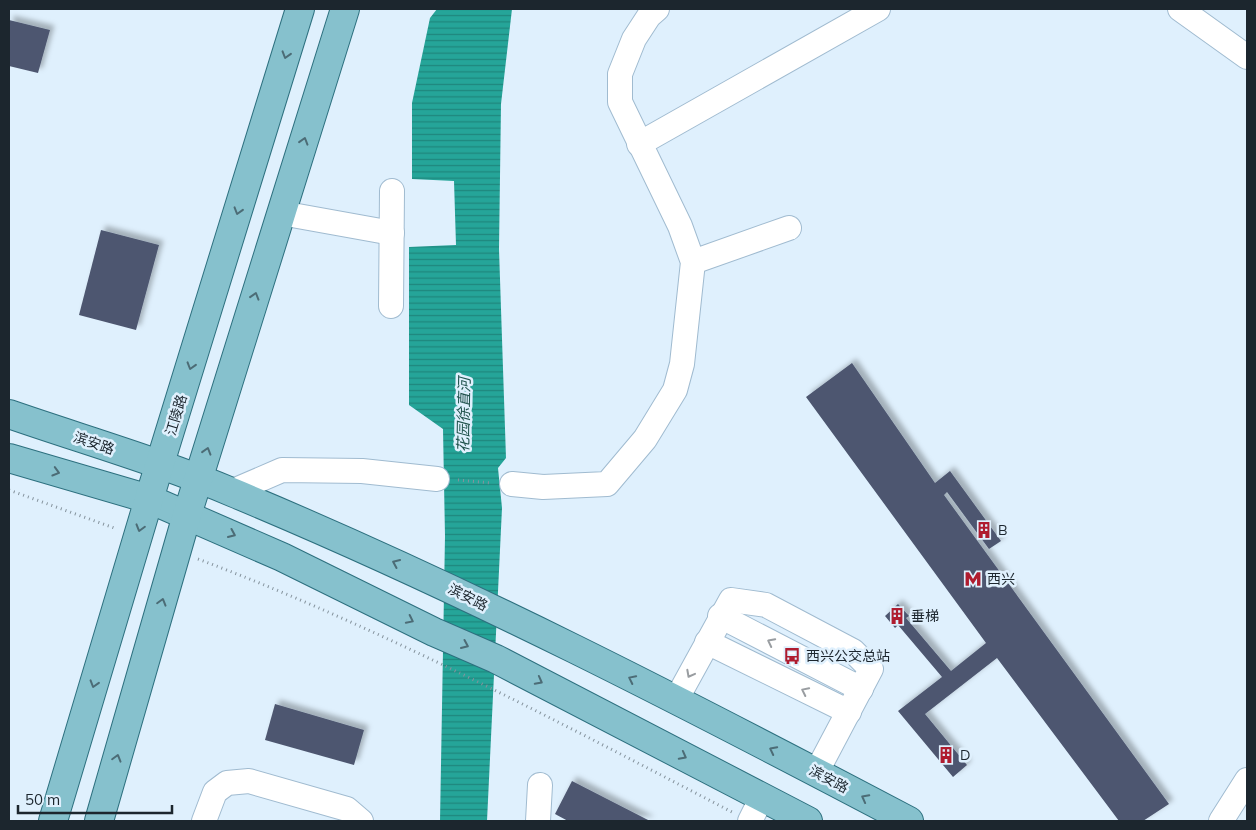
<svg xmlns="http://www.w3.org/2000/svg" width="1256" height="830" viewBox="0 0 1256 830" font-family="Mulish,'Noto Sans SC',sans-serif">
  <style>
    .water { fill: url(#water-rules) }
    .building { fill: #4d566f; filter: url(#shadow) }
    .lines { fill: none; stroke-linecap: round; stroke-linejoin: round }
    .minor-casing { stroke: #a0bbd0; stroke-width: 26 }
    .major-casing { stroke: #2d707f; stroke-width: 30 }
    .path { stroke: #85939d; stroke-width: 3; stroke-dasharray: 1 4; stroke-linecap: butt }
    .minor { stroke: #fff; stroke-width: 24 }
    .major { stroke: #86c1cd; stroke-width: 28 }
    .oneway { stroke: #4c6c76 }
    .oneway2 { stroke: #999da1 }
    .labels { text-anchor: middle; stroke-width: 5; stroke-linejoin: round; paint-order: stroke }
    .street-label { font-size: 14px; fill: #1c262e; stroke: #dff0fd }
    .poi-label { font-size: 14px; fill: #1c262e; stroke: #dff0fd; text-anchor: start }
    .water-label { font-size: 15px; font-style: italic; fill: #21534d; stroke: #dff0fd }
  </style>
  <defs>
    <pattern id="water-rules" width="6" height="5" patternUnits="userSpaceOnUse" patternTransform="scale(1.25)"><rect width="6" height="5" fill="#25a599"/><path d="M0 2.5h6" fill="none" stroke="#1f867d"/></pattern>
    <filter id="shadow"><feDropShadow dx="4.5" dy="-4.5" stdDeviation="2.5" flood-color="#0004"/></filter>
  </defs>
  <rect width="100%" height="100%" fill="#dff0fd"/>
  <path class="water" d="M437,9h75l-11,95 -2,145 7,209 -8,10 4,40 -15,313h-47l5,-285 -2,-107 -34,-24v-158l47,-2 -2,-64 -42,-2v-76l18,-85z"/>
  <g class="building">
    <path d="M9,20l41,10 -12,43 -29,-7z"/>
    <path d="M101,230l58,15 -23,85 -57,-15z"/>
    <path d="M852,363l83,120 15,-12 51,70 -12,8 -42,-57 -3,3 225,309 -26,17h-24l-122,-163 -72,56 42,51 -14,12 -55,-66 44,-34 -44,-52 -3,3 -10,-12 13,-12 11,12 -3,2 45,53 35,-28 -180,-246z"/>
    <path d="M275,704l89,26 -10,35 -89,-25z"/>
    <path d="M572,781l78,40h-82l-13,-7z"/>
  </g>
  <g class="lines">
    <g class="minor-casing">
      <g id="minor">
        <path d="M1180,9l67,48"/>
        <path d="M639,144l239,-135"/>
        <path d="M281,213l111,20"/>
        <path d="M693,262l96,-34"/>
        <path d="M391,306l1,-115"/>
        <path d="M512,484l31,3 64,-3 38,-45 30,-49 7,-26 11,-102 -13,-36 -60,-124v-28l14,-35 15,-23 8,-7"/>
        <path d="M231,492l51,-22 80,1 75,8"/>
        <path d="M720,616l141,73"/>
        <path d="M707,642l142,70"/>
        <path d="M676,700l55,-100 35,5 87,46 18,18 -55,104"/>
        <path d="M204,821l11,-29 12,-9 22,-2 98,28 14,12"/>
        <path d="M538,821l2,-36"/>
        <path d="M750,821l12,-24"/>
        <path d="M1221,821l26,-41"/>
      </g>
    </g>
    <g class="major-casing">
      <g id="major">
        <path d="M9,414c75,26 152,48 225,79 231,96 453,211 675,328"/>
        <path d="M9,458l140,41 133,58 152,75 62,27 312,162"/>
        <path d="M53,821l96,-322 151,-490"/>
        <path d="M99,821l88,-306 158,-506"/>
      </g>
    </g>
    <g class="path">
      <path d="M458,480l33,3"/>
      <path d="M9,490l108,39"/>
      <path d="M198,559c184,69 359,162 534,253"/>
    </g>
    <use href="#minor" class="minor"/>
    <use href="#major" class="major"/>
  </g>
  <defs><path id="oneway-chevron" d="M-2-3.5L2.5 0L-2 3.5" fill="none" stroke-width="1.6" stroke-linecap="round" stroke-linejoin="round" transform="scale(1.25)"/></defs>
  <g class="oneway">
    <use href="#oneway-chevron" transform="translate(286 55) rotate(107)"/>
    <use href="#oneway-chevron" transform="translate(304 141) rotate(-73)"/>
    <use href="#oneway-chevron" transform="translate(238 211) rotate(107)"/>
    <use href="#oneway-chevron" transform="translate(255 296) rotate(-73)"/>
    <use href="#oneway-chevron" transform="translate(191 366) rotate(107)"/>
    <use href="#oneway-chevron" transform="translate(207 451) rotate(-73)"/>
    <use href="#oneway-chevron" transform="translate(56 472) rotate(16)"/>
    <use href="#oneway-chevron" transform="translate(140 528) rotate(106)"/>
    <use href="#oneway-chevron" transform="translate(232 534) rotate(24)"/>
    <use href="#oneway-chevron" transform="translate(396 563) rotate(-156)"/>
    <use href="#oneway-chevron" transform="translate(162 602) rotate(-74)"/>
    <use href="#oneway-chevron" transform="translate(410 620) rotate(26)"/>
    <use href="#oneway-chevron" transform="translate(465 645) rotate(24)"/>
    <use href="#oneway-chevron" transform="translate(632 679) rotate(-154)"/>
    <use href="#oneway-chevron" transform="translate(539 681) rotate(28)"/>
    <use href="#oneway-chevron" transform="translate(94 684) rotate(107)"/>
    <use href="#oneway-chevron" transform="translate(773 750) rotate(-153)"/>
    <use href="#oneway-chevron" transform="translate(683 756) rotate(28)"/>
    <use href="#oneway-chevron" transform="translate(117 758) rotate(-74)"/>
    <use href="#oneway-chevron" transform="translate(865 798) rotate(-152)"/>
  </g>
  <g class="oneway2">
    <use href="#oneway-chevron" transform="translate(771 642) rotate(-153)"/>
    <use href="#oneway-chevron" transform="translate(690 674) rotate(118)"/>
    <use href="#oneway-chevron" transform="translate(805 691) rotate(-154)"/>
  </g>
  <defs>
    <g id="building-bare" transform="scale(1.35)"><path d="M-4-6H4V6H1V3H-1V6H-4ZM-2.5-4.3h1.7v1.8h-1.7ZM.8-4.3h1.7v1.8H.8ZM-2.5-1h1.7V.8h-1.7ZM.8-1h1.7V.8H.8Z" fill="#af1c2f" stroke="#dff0fd" stroke-width="2.5" paint-order="stroke"/></g>
    <g id="metro-bare" transform="scale(1.35)"><path d="M-5.5 5V-5H-3L0 0L3-5H5.5V5H3V-.5L0 4L-3-.5V5Z" fill="#af1c2f" stroke="#dff0fd" stroke-width="2.5" paint-order="stroke"/></g>
    <g id="bus-bare" transform="scale(1.35)"><path d="M-5-6H5V4H4V6H2V4H-2V6H-4V4H-5ZM-3.5-4V0h7V-4ZM-3.5 1.2v1.5H-2V1.2ZM2 1.2v1.5H3.5V1.2Z" fill="#af1c2f" stroke="#dff0fd" stroke-width="2.5" paint-order="stroke"/></g>
  </defs>
  <g fill-rule="evenodd">
    <use href="#building-bare" x="984" y="530"/>
    <use href="#metro-bare" x="973" y="579"/>
    <use href="#building-bare" x="897" y="616"/>
    <use href="#bus-bare" x="792" y="656"/>
    <use href="#building-bare" x="946" y="755"/>
  </g>
  <g class="labels">
    <g class="street-label">
      <text transform="translate(176 415) rotate(-73)" y="5">江陵路</text>
      <text transform="translate(94 443) rotate(19)" y="5">滨安路</text>
      <text transform="translate(468 597) rotate(27)" y="5">滨安路</text>
      <text transform="translate(829 779) rotate(28)" y="5">滨安路</text>
    </g>
    <g class="poi-label">
      <text x="998" y="535">B</text>
      <text x="987" y="584">西兴</text>
      <text x="911" y="621">垂梯</text>
      <text x="806" y="661">西兴公交总站</text>
      <text x="960" y="760">D</text>
    </g>
    <g class="water-label">
      <text transform="translate(464 415) rotate(-89)" y="5">花园徐直河</text>
    </g>
  </g>
  <rect width="1256" height="830" fill="none" stroke="#1c262e" stroke-width="20"/>
  <path d="M18 805v8h154v-8" fill="none" stroke="#1c262e" stroke-width="2.5"/>
  <text x="25" y="805" font-size="15" fill="#1c262e" stroke="#dff0fd" stroke-width="4" paint-order="stroke">50 m</text>
</svg>
